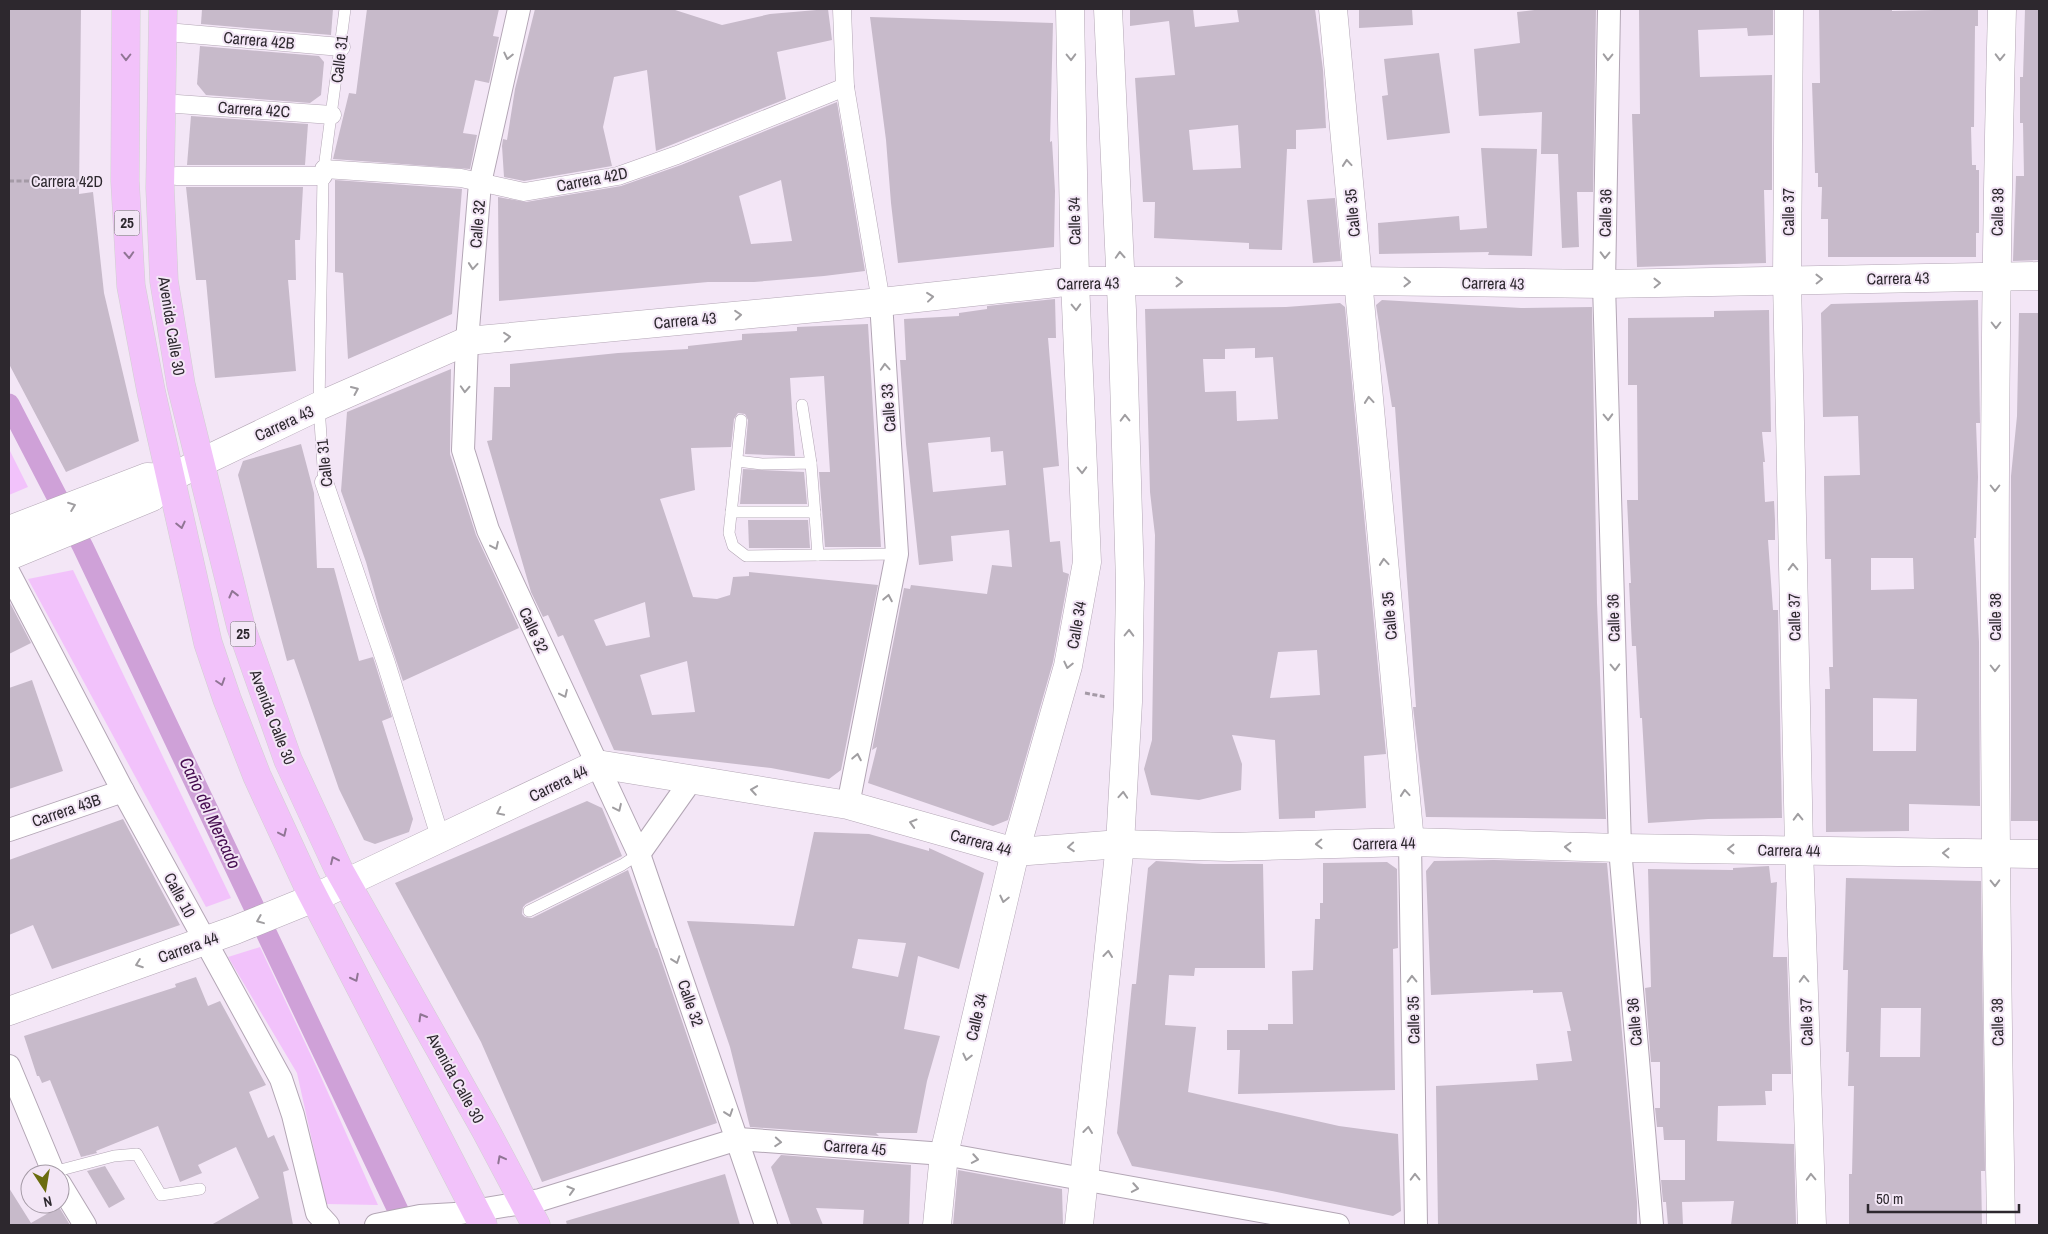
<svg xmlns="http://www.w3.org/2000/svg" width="2048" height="1234" viewBox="0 0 2048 1234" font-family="'Archivo Narrow',sans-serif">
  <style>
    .green { fill: #f2c2fb }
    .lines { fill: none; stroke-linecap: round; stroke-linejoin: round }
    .canal { stroke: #cfa1d8; stroke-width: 21 }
    .building { fill: #c7baca; fill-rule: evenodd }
    .service-casing { stroke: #b3a6b5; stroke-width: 12 }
    .pedestrian-casing { stroke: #b3a6b5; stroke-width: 19 }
    .minor-casing { stroke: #b3a6b5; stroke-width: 24 }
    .tertiary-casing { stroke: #b3a6b5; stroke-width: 29 }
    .trunk-casing { stroke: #d1d0d1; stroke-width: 29 }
    .path { stroke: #a49aa6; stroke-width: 3; stroke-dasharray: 5 2.5; stroke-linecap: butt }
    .service { stroke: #fff; stroke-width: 11 }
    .pedestrian { stroke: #fff; stroke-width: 18 }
    .minor { stroke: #fff; stroke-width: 22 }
    .tertiary { stroke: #fff; stroke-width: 28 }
    .trunk { stroke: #f2c2fa; stroke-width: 28 }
    .oneway { stroke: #a09ea1 }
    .oneway2 { stroke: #907594 }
    .labels { text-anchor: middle; stroke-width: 4; stroke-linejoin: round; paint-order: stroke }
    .shield { fill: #f3e6f6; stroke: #68616a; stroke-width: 1 }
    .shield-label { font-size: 15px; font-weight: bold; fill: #2d282e }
    .street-label { font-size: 16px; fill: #2d282e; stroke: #f3e6f6 }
    .water-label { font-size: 18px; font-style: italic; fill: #460c50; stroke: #f3e6f6 }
  </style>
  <rect width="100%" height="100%" fill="#f3e6f6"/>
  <g class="green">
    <path d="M9,449l19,38 -19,8z"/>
    <path d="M73,570l158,328 -25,9 -178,-328z"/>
    <path d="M260,947l57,121 61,137 -52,-1 -29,-131 -69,-116z"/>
  </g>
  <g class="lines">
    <path class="canal" d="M9,404l74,143 322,678"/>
  </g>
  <g class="building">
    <path d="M9,9h72l-2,185 14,-2 11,101 35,148 -73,31 -57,-108z"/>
    <path d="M202,9h131l-2,26 -130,-11z"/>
    <path d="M367,9h132l-6,27 6,1 -10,46 -14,-3 -12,53 14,2 -7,34 -137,-10 16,-66 7,1z"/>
    <path d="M535,9h137l50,16 48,-11 58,-5 4,31 -55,12 9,47 -130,52 -9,-81 -33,7 -11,50 9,39 -88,15 -20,-4 -2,-31 1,-7 4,1 8,-51z"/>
    <path d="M1130,9h63l2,18 44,-5 -2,-13h78l8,61 3,58 -30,2v19h-9l-5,101 -33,-1v-6l-95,-5 1,-36h-12l-8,-124 40,-3 -6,-54 -39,5zM1238,125l3,43 -48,2 -4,-40z"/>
    <path d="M1359,9h53l1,16 -54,3z"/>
    <path d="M1543,9h53l-3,183h-16l2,55 -17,1 -4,-94h-17l1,-42 -63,4 -5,-67 46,-6 -3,-31z"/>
    <path d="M1639,9h134v26l-25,1 -1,-8 -49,2 2,47 72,-2v115h-8l2,73 -129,4 -5,-153h8z"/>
    <path d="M1819,9h73v2l86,-2v17h-3l-1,101h-3l1,38h4v5h3v63h-3v24h-148v-38h-7l1,-32h-4v-14h-3l-3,-90h8z"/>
    <path d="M2025,9h14v251l-26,1 3,-85h8l-1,-53h-3v-46h3z"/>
    <path d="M870,17l183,6 -3,119 2,-1 3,50 -1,56 -156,16 -7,-60 -5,-63z"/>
    <path d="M200,46l119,10 5,6 -3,33 -11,8 -104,-8 -9,-11z"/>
    <path d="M1439,53l11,80 -63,7 -5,-44 6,-1 -4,-36z"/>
    <path d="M837,102l28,169 -41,5 -70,6h-46l-209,19 -1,-104 28,5 95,-16 60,-21zM781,180l11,61 -41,3 -12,-48z"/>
    <path d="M191,116l117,8 -3,41h-118z"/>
    <path d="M1481,148l56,1 -5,107 -44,-1 1,-3 -110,2 -1,-31 81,-7 1,14 27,-2z"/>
    <path d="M335,180l127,9 -10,125 -104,45 -5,-86 -8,-1z"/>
    <path d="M186,187h117l-3,53h-5l1,40h-8l8,91 -81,7 -9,-98h-10z"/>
    <path d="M1335,198l6,63 -28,2 -6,-63z"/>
    <path d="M1055,299l1,39h-8l11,128 -16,2 7,74 10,-1 3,31 6,2 -16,88 -45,158 -15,6 -125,-43 9,-36 -5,3 32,-162 6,1 1,-4 76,9 5,-29 20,2 -3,-37 -58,6 2,25 -34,4 -13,-121 -6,-84h6l-2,-41 55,-3v-3l28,-4v-3zM990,437l1,15 12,-1 3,34 -73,7 -5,-49z"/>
    <path d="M1382,300l139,8 71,-1 5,296 9,216 -180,-2 -13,-110h3l-21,-300h-3l-16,-102z"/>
    <path d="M1978,300l2,123h-4l2,54 -2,61h-2l5,104 1,164 -71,-2v27l-83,1 -1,-143h5l-1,-22h4l-2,-108h-6l-1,-83 36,-1 -2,-59 -35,1 -2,-104 10,-9zM1871,558h42l1,31 -43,1zM1873,698l44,1 -1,52h-43z"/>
    <path d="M1340,303l5,4 41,447 -22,2 2,52 -51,3v7l-36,1 -4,-79 -43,-5 10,29 -1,26 -42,10 -48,-5 -7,-26 8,-29 3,-205 -5,-43 -5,-183 141,-2zM1255,348v10l18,-1 5,62 -41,2 -1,-30 -31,1 -2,-33h22v-10zM1317,650l3,45 -50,3 8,-46z"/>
    <path d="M1769,310l2,122h-9l3,30h-2l2,40 9,-1 1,19v20h-7l5,70h5l4,208 -74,1 -60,4 -6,-105h-2l-4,-72h-4l-3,-63h2l-4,-83h11l-1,-115h-9v-67l86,-1v-6z"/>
    <path d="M2019,313h20v508h-28v-345l6,-60z"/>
    <path d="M868,324l13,223h-56l-6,-75h11l-6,-96 -34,2 5,78 -50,-2 3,-34 -3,-6 -7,-1 -4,6 -3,28 -40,1 4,42 -35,9 33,98 24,2 13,-4 3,-18 16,-1v-4l129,13 -37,185 -12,9 -58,-11 -157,-18 -51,-115 -5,2 -10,-22 -5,2 -12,-25 -44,-151 5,-1 2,-53h16v-23l108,-11 70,-4v-3l54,-6v-6l55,-3v-4zM645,602l5,35 -44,9 -12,-26zM687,661l8,51 -43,3 -12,-40z"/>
    <path d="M451,369l-1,85 26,81 43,93 -116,53 -23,-69 -14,-50 -25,-71 6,-79z"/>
    <path d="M301,444l13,49 3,75h17l25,93 14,-4 19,60 -10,4 31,98 -4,13 -34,12 -11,-4 -25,-51 -45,-130 -7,2 -49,-186 5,-14z"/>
    <path d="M743,469l61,3 3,32h-67z"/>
    <path d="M748,520h60l2,28h-61z"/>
    <path d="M9,601l22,42 -22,11z"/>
    <path d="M32,680l31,91 -54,18v-101z"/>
    <path d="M587,801l15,7 20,48 -96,48 -3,3 -1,7 3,3 7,1 96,-48 28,78h1l60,175 -175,59 -61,-140 -86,-159z"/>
    <path d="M123,819l57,106 -128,44 -19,-44 -24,10v-75z"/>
    <path d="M814,832l55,2 60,17v-3l55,25 -25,96 -41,-13 -14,73 36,7 -13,45 -10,52h-41l3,3 -129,-9 -20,-80 -43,-126 107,5zM858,939l48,4 -8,34 -46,-9z"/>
    <path d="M1494,860l113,3 30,339v23h-199l-2,-139 102,-6 -2,-16 36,-3 -5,-30h4l-9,-39 -29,1v-3l-102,5 -5,-124 8,-10z"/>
    <path d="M1156,861l48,3h59l2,104h-70l-1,8 -25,-1 -4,50 31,2 -8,65 151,34 59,8 3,77 -8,5 -121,-25 -140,-25 -15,-33 15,-149h4l12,-116z"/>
    <path d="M1387,862l10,7 1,79 -5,1 2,141 -157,4 2,-44h-13v-20h41v-6h25l-1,-53 21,-1 2,-51h5v-16h3v-40z"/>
    <path d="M1769,866l2,17 6,-1 -4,75h14l4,117h-19v17h-7l1,14 -48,1 -1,35 77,3 2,81h-65l3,-24 -52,1 1,23h-15l-2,-23h-3l-2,-22h24v-40h-21l-1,-13h-6l-2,-19h5v-46h-9l-6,-74 6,-1 -3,-118 85,1v-2z"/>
    <path d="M1846,878l135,3 4,290h-4l1,54h-133v-51h3l2,-88h-6l1,-34h-3l2,-82h-5zM1881,1008h40l-1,49h-40z"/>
    <path d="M196,977l12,29 12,-5 46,84 -17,7 19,46 6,-3 15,35 -6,2 10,53h-82l48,-27 -23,-51 -38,18 4,8 -22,9 -22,-56 -62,25 1,2 -16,4 -31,-77 -8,3 -3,-7h-2l-13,-40 152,-49 -1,-3z"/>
    <path d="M781,1155l130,10 -2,60h-46l1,-15 -48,-2 7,17h-32l-20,-58z"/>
    <path d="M105,1166l20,33 -16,9 -22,-37z"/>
    <path d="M958,1170l104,19 1,36h-110z"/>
    <path d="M725,1174l15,51h-173l-1,-4z"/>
    <path d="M9,1188l22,35 28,-16 11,18h-61z"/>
  </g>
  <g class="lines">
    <g class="service-casing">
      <g id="service">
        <path d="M802,405l9,58"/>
        <path d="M741,420l-12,113 4,13 13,10 151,-2"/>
        <path d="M737,461l25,3 49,-1 7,92"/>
        <path d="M324,482l-5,-76 4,-230 22,-167"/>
        <path d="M731,512h84"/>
        <path d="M529,911l93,-46 17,-11"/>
        <path d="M53,1172l61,-16 23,-2 24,41 39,-6"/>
      </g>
    </g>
    <g class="pedestrian-casing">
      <g id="pedestrian">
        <path d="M842,9l3,78 36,215"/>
        <path d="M178,33l163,14"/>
        <path d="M177,104l155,11"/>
        <path d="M324,169l137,9 63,14 94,-16 59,-21 168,-68"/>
        <path d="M176,176h147"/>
        <path d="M324,482l62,181 55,177"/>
      </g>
    </g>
    <g class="minor-casing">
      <g id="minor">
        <path d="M519,9l-39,174 -13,158 -4,109 25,80 151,324 127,371"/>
        <path d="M1609,9l-5,275 16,564 32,377"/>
        <path d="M9,573l114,218 158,288 12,36 24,98 11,12"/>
        <path d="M848,805l49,-251 -16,-252"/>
        <path d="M9,830l114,-39"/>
        <path d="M1410,842l6,383"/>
        <path d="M639,854l53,-75"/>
        <path d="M9,1066l45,108"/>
        <path d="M60,1184l25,41"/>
        <path d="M376,1225l44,-9 35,-2 85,-14 198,-61 206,15 394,71"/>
      </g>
    </g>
    <g class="tertiary-casing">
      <g id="tertiary">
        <path d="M1333,9l77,833"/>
        <path d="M1789,9l-2,271 12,569 13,376"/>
        <path d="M9,530l138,-53 23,1"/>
        <path d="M9,556l143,-59 18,-19 30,-15 119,-57 148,-65 414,-39 194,-21h283l246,3 435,-8"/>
        <path d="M9,1011l226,-81 79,-32 283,-134 251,41 167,47 105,-8 109,3 181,-5 210,6 419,6"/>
        <path d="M937,1225l7,-71 71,-302 53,-186 19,-104 -12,-281 -5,-272"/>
        <path d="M1079,1225l41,-381 8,-142 2,-119 -8,-273 -14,-301"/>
        <path d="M2001,1225c-7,-405 -10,-811 1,-1216"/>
      </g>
    </g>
    <g class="trunk-casing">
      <g id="trunk">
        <path d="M126,9l-1,172 6,105 20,105 57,252 19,56 30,77 49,106 177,343"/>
        <path d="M163,9l-3,179 4,93 17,104 60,242 47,133 50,108 148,263 50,94"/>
      </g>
    </g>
    <g class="path">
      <path d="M9,181h93"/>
      <path d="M1085,693l21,4"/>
    </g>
    <use href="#service" class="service"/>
    <use href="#pedestrian" class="pedestrian"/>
    <use href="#minor" class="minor"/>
    <use href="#tertiary" class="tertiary"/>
    <use href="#trunk" class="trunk"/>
  </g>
  <defs><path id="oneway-chevron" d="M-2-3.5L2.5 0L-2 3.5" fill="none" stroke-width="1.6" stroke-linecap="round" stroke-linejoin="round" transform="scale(1.25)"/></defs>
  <g class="oneway">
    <use href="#oneway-chevron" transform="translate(508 56) rotate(103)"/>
    <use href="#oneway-chevron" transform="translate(1071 57) rotate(89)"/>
    <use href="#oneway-chevron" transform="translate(1608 57) rotate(91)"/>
    <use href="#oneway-chevron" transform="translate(2000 57) rotate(91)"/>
    <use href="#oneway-chevron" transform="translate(1347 163) rotate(-95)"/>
    <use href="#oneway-chevron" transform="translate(1120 255) rotate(-93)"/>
    <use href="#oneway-chevron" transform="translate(1605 255) rotate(91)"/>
    <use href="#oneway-chevron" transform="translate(473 266) rotate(95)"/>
    <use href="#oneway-chevron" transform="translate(1819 279) rotate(-1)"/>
    <use href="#oneway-chevron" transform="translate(1179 282)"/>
    <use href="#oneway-chevron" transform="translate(1407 282) rotate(1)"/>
    <use href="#oneway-chevron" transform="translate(1657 283) rotate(-1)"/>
    <use href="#oneway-chevron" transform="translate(930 297) rotate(-6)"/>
    <use href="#oneway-chevron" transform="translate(1076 307) rotate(88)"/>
    <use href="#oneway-chevron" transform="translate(738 315) rotate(-5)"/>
    <use href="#oneway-chevron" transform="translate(1996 325) rotate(90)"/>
    <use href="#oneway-chevron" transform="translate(507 337) rotate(-5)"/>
    <use href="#oneway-chevron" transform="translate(885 367) rotate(-94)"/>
    <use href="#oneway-chevron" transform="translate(465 389) rotate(93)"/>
    <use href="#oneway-chevron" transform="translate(355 390) rotate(-24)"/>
    <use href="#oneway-chevron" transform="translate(1369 400) rotate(-95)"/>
    <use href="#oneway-chevron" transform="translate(1608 417) rotate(88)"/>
    <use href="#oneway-chevron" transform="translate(1125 418) rotate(-91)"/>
    <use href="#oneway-chevron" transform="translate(1082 470) rotate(88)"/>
    <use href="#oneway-chevron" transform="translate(1995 488) rotate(90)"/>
    <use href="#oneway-chevron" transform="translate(72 506) rotate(-21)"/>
    <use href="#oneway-chevron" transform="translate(495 546) rotate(65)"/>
    <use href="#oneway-chevron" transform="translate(1384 562) rotate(-95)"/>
    <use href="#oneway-chevron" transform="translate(1793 567) rotate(-91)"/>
    <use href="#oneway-chevron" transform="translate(888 598) rotate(-79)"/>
    <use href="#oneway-chevron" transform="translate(1129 633) rotate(-89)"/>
    <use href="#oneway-chevron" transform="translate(1068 665) rotate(103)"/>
    <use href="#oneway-chevron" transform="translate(1615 667) rotate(88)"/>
    <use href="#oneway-chevron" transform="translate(1995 668) rotate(90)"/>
    <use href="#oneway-chevron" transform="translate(564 694) rotate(65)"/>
    <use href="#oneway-chevron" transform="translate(857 757) rotate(-79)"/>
    <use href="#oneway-chevron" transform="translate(754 790) rotate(-171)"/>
    <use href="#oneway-chevron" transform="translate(1405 793) rotate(-95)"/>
    <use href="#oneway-chevron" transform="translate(1123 795) rotate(-86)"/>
    <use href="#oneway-chevron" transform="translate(618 808) rotate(65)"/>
    <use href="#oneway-chevron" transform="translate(500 812) rotate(154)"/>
    <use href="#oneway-chevron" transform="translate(1798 817) rotate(-91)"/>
    <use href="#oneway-chevron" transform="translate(913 823) rotate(-164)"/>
    <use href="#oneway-chevron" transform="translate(1319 844) rotate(178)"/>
    <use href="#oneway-chevron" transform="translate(1071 847) rotate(176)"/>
    <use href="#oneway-chevron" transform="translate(1568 847) rotate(-178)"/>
    <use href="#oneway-chevron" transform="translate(1731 849) rotate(-180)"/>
    <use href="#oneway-chevron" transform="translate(1946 853) rotate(-179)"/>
    <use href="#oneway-chevron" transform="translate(1995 883) rotate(89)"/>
    <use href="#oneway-chevron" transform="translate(1004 899) rotate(103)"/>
    <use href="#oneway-chevron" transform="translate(260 920) rotate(158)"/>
    <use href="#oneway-chevron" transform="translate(1108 954) rotate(-84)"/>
    <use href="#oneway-chevron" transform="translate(676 960) rotate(71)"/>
    <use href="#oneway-chevron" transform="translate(139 964) rotate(160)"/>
    <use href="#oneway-chevron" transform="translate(1412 979) rotate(-91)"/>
    <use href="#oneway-chevron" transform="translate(1804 979) rotate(-92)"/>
    <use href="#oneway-chevron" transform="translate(967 1057) rotate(103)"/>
    <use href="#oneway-chevron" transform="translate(729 1113) rotate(71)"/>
    <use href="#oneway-chevron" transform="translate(1088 1130) rotate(-83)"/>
    <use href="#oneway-chevron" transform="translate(778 1142) rotate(4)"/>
    <use href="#oneway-chevron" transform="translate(975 1159) rotate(10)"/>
    <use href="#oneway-chevron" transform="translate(1415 1177) rotate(-91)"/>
    <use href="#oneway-chevron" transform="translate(1811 1177) rotate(-92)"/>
    <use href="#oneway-chevron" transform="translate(1135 1188) rotate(10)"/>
    <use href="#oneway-chevron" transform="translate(571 1190) rotate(-17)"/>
  </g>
  <g class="oneway2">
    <use href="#oneway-chevron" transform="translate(126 57) rotate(90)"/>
    <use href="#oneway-chevron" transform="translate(129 255) rotate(87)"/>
    <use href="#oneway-chevron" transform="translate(181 525) rotate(77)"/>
    <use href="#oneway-chevron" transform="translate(233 594) rotate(-104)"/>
    <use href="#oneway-chevron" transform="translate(221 682) rotate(72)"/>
    <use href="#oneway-chevron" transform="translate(283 833) rotate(65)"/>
    <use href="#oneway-chevron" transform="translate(334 860) rotate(-115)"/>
    <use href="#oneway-chevron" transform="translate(355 978) rotate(63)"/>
    <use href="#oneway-chevron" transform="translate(422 1017) rotate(-120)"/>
    <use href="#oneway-chevron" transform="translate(501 1159) rotate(-118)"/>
  </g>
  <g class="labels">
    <g class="shield">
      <rect x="114.5" y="210.5" width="25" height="25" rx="4"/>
      <rect x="230.5" y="621.5" width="25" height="25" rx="4"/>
    </g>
    <g class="shield-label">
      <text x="127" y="228">25</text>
      <text x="243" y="639">25</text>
    </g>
    <g class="street-label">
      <text transform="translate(259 40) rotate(5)" y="6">Carrera 42B</text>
      <text transform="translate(339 59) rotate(-83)" y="6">Calle 31</text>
      <text transform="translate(254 109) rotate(4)" y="6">Carrera 42C</text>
      <text transform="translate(592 179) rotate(-11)" y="6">Carrera 42D</text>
      <text x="67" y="187">Carrera 42D</text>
      <text transform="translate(1788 212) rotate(-90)" y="6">Calle 37</text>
      <text transform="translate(1997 212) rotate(-89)" y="6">Calle 38</text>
      <text transform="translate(1352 213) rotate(-95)" y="6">Calle 35</text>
      <text transform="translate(1605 213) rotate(-89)" y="6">Calle 36</text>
      <text transform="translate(1074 221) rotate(-91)" y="6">Calle 34</text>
      <text transform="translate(477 224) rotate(-85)" y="6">Calle 32</text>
      <text transform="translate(1898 278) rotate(-1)" y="6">Carrera 43</text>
      <text transform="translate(1088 283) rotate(-1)" y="6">Carrera 43</text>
      <text transform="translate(1493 283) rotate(1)" y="6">Carrera 43</text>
      <text transform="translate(685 320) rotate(-5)" y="6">Carrera 43</text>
      <text transform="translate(172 326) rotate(81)" y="6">Avenida Calle 30</text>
      <text transform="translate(888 408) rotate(-94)" y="6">Calle 33</text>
      <text transform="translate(284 423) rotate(-25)" y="6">Carrera 43</text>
      <text transform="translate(324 463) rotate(-96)" y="6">Calle 31</text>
      <text transform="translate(1389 616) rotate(-95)" y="6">Calle 35</text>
      <text transform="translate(1794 617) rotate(-91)" y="6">Calle 37</text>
      <text transform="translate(1995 617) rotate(-90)" y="6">Calle 38</text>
      <text transform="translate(1613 618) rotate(-92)" y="6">Calle 36</text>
      <text transform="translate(1076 625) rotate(-80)" y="6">Calle 34</text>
      <text transform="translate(534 630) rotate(65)" y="6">Calle 32</text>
      <text transform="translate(273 717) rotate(69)" y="6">Avenida Calle 30</text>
      <text transform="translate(558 783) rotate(-26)" y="6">Carrera 44</text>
      <text transform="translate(66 810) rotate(-19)" y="6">Carrera 43B</text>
      <text transform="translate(981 842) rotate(15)" y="6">Carrera 44</text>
      <text transform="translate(1384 843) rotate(-1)" y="6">Carrera 44</text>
      <text transform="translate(1789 850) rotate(1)" y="6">Carrera 44</text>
      <text transform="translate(180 895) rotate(62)" y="6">Calle 10</text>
      <text transform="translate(188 947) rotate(-20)" y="6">Carrera 44</text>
      <text transform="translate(691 1003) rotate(71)" y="6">Calle 32</text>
      <text transform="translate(976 1017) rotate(-77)" y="6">Calle 34</text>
      <text transform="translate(1413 1020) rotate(-91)" y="6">Calle 35</text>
      <text transform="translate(1634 1022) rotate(-95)" y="6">Calle 36</text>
      <text transform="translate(1806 1022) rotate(-92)" y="6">Calle 37</text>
      <text transform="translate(1997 1022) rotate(-91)" y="6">Calle 38</text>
      <text transform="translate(456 1078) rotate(61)" y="6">Avenida Calle 30</text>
      <text transform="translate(855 1147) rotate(4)" y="6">Carrera 45</text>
    </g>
    <g class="water-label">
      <text transform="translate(210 813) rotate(65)" y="6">Caño del Mercado</text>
    </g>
  </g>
  <rect width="2048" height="1234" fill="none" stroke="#2d282e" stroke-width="20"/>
  <g transform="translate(45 1189) rotate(168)"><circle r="24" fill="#f3e6f6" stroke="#a49aa6"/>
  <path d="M0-4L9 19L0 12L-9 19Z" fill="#6b6d0f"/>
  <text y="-8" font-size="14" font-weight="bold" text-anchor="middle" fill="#2d282e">N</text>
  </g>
  <path d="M1868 1204v8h151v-8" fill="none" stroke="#2d282e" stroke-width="2.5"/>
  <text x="1876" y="1204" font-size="15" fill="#2d282e" stroke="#f3e6f6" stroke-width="4" paint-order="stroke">50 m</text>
</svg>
